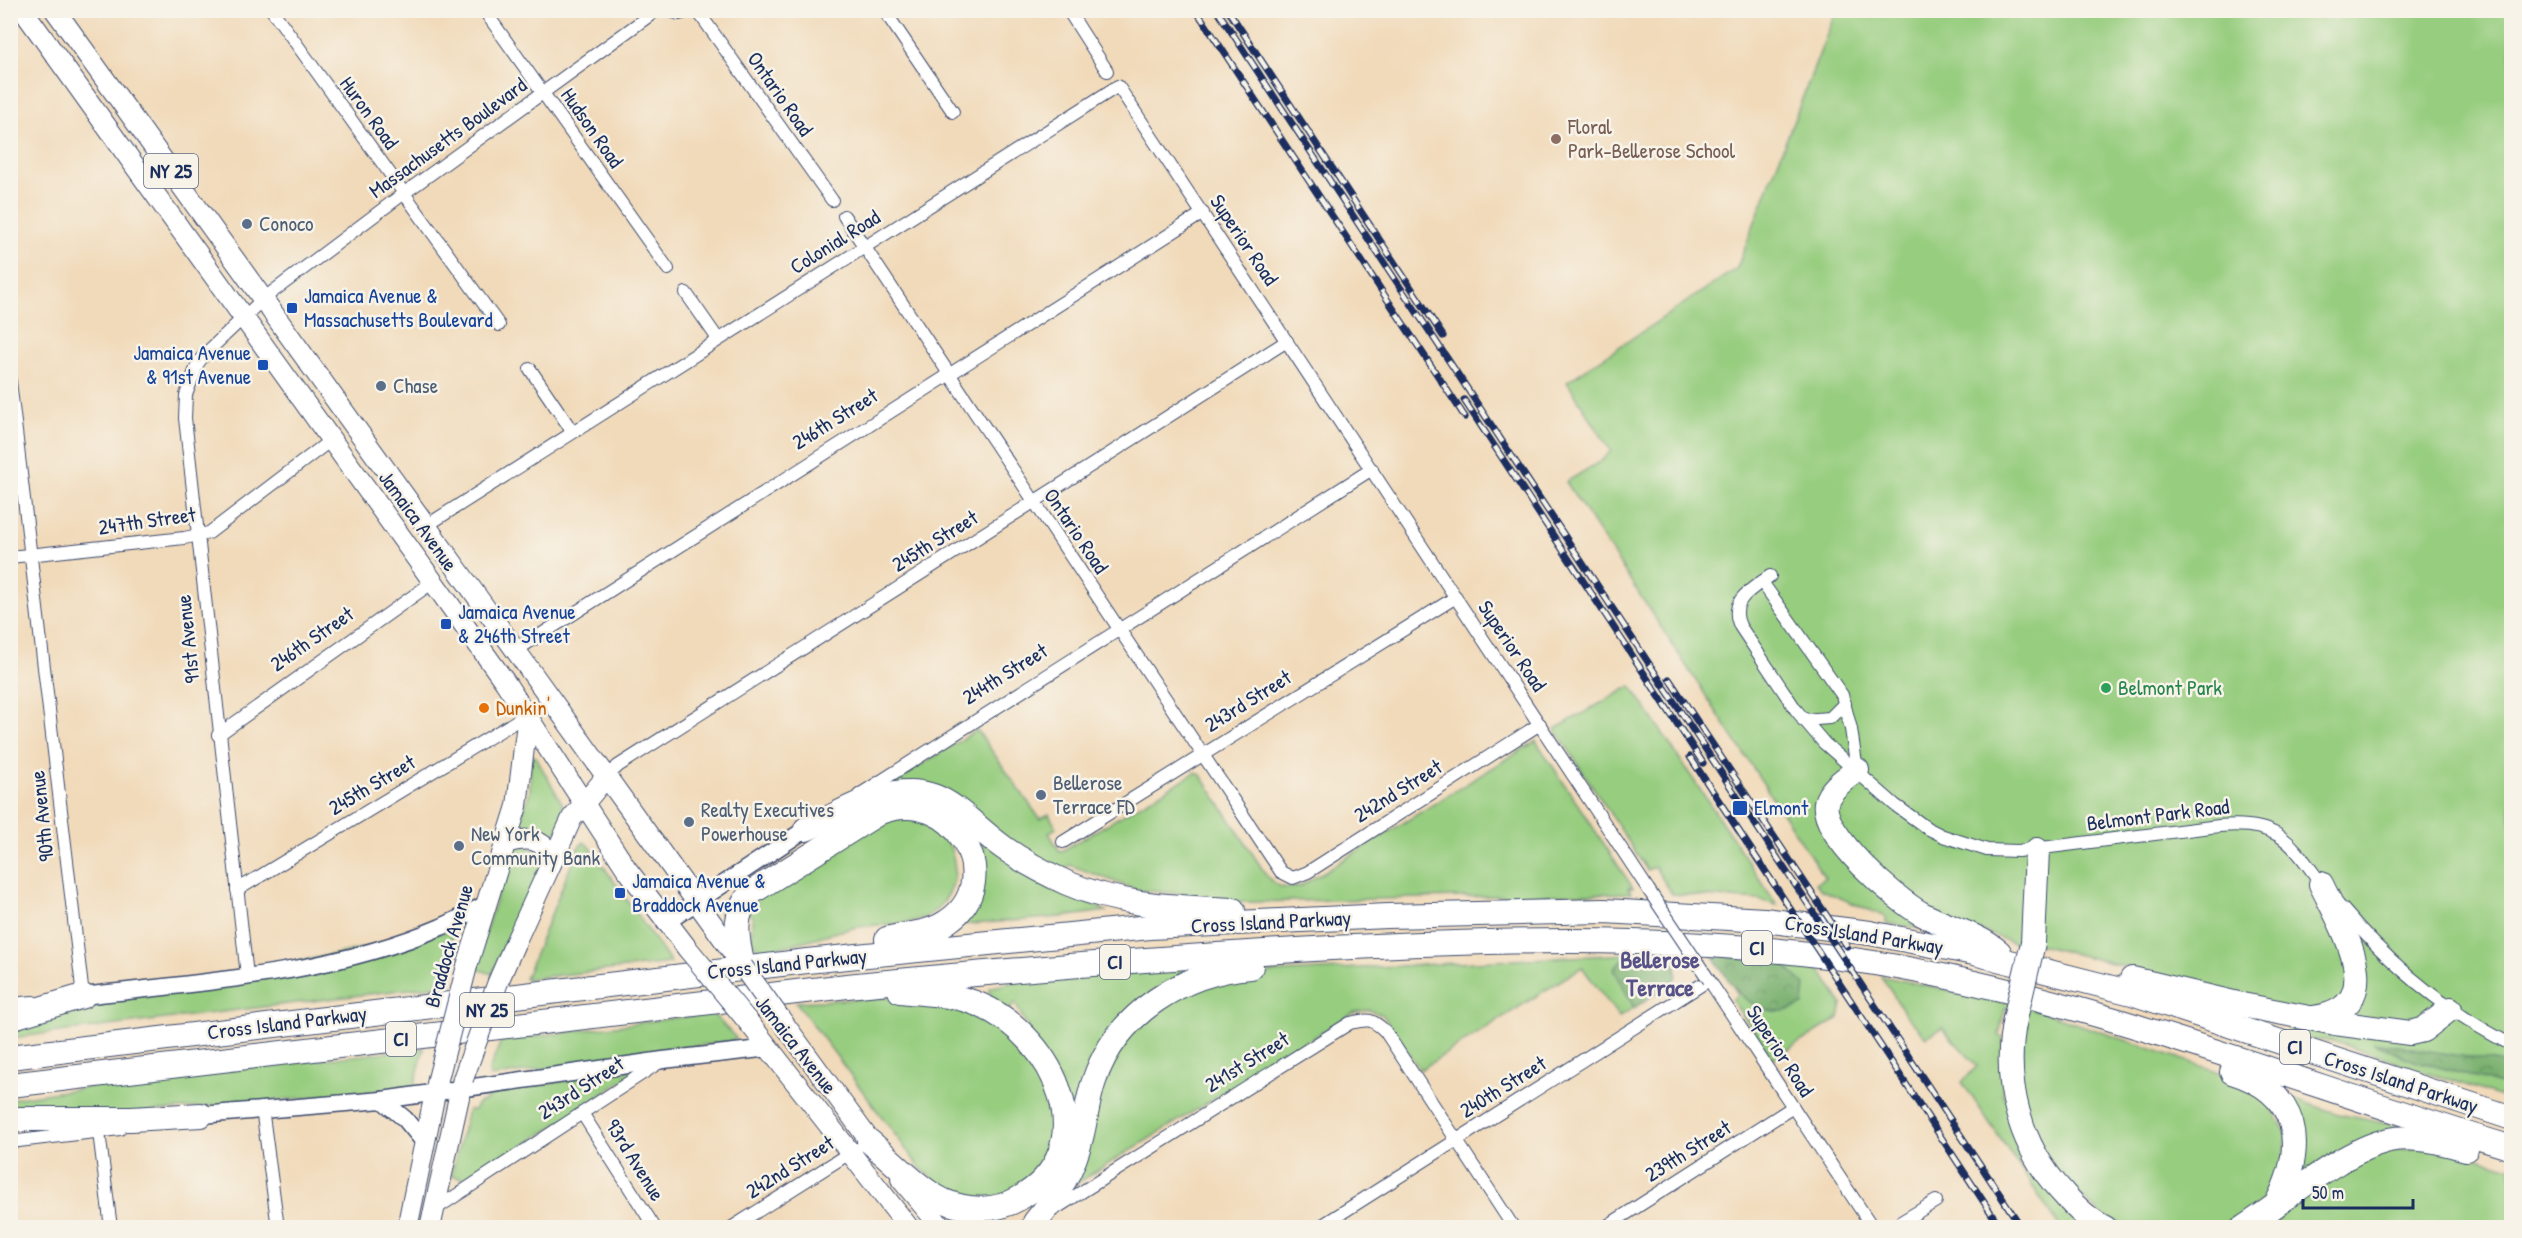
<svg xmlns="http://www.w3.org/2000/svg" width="2522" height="1238" viewBox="0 0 2522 1238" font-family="'Patrick Hand',sans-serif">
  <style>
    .grass { fill: #97cd7f; stroke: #597e6e; stroke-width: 1.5 }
    .forest { fill: url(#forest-crowns); stroke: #4a7066; stroke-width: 1.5 }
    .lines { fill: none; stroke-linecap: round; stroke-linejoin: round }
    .minor-casing { stroke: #3b496c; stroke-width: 14 }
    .tertiary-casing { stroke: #3b496c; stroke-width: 19 }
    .primary-casing { stroke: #3b496c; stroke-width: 22 }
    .motorway-casing { stroke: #3b496c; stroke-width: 26 }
    .minor { stroke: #fff; stroke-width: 12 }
    .tertiary { stroke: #fff; stroke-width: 16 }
    .primary { stroke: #fff; stroke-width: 20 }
    .motorway { stroke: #fff; stroke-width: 24 }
    .rail-casing { stroke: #1b2f5e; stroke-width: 7 }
    .rail { stroke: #f7f3e8; stroke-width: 4.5; stroke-dasharray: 14; stroke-linecap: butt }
    .minor-bridge-casing { stroke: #3b496c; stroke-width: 14; stroke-linecap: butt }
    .primary-bridge-casing { stroke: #3b496c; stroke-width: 22; stroke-linecap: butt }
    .motorway-bridge-casing { stroke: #3b496c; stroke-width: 26; stroke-linecap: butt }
    .minor-bridge { stroke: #fff; stroke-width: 12 }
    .primary-bridge { stroke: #fff; stroke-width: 20 }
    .motorway-bridge { stroke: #fff; stroke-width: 24 }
    .education-dot { fill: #8d6e63; stroke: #f7f3e8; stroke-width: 2 }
    .service-dot { fill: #5c6f8a; stroke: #f7f3e8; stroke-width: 2 }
    .transit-dot { fill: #1a4fb4; stroke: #f7f3e8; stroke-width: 2 }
    .leisure-dot { fill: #2e9e5b; stroke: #f7f3e8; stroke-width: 2 }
    .food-dot { fill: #e8710a; stroke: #f7f3e8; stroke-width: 2 }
    .labels { text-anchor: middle; stroke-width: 5; stroke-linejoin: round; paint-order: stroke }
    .shield { fill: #f7f3e8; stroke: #5d6a87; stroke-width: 1.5 }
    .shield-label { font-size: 20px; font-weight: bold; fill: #1b2f5e }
    .street-label { font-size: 21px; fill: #1b2f5e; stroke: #f7f3e8 }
    .education-label { font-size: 21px; fill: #785e54; stroke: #f7f3e8; text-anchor: start }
    .service-label { font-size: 21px; fill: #4e5e75; stroke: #f7f3e8; text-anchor: start }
    .transit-label { font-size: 21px; fill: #164399; stroke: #f7f3e8; text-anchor: start }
    .leisure-label { font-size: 21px; fill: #27864d; stroke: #f7f3e8; text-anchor: start }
    .food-label { font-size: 21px; fill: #c56008; stroke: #f7f3e8; text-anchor: start }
    .quarter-label { font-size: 24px; font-weight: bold; fill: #565287; stroke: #f7f3e8 }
  </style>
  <defs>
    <pattern id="forest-crowns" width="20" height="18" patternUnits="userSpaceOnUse" patternTransform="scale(1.5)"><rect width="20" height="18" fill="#79b06e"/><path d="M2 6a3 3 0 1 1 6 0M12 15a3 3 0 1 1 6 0" fill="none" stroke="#62905e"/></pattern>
  </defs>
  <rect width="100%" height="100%" fill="#f7f3e8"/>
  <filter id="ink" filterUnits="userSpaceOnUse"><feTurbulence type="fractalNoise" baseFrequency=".0167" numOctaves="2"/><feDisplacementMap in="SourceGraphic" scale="12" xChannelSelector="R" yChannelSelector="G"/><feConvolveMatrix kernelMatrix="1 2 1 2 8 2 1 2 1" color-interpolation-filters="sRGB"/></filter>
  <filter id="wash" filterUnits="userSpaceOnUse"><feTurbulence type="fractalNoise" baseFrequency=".008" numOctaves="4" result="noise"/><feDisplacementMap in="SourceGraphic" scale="24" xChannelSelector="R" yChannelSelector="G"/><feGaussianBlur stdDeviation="1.35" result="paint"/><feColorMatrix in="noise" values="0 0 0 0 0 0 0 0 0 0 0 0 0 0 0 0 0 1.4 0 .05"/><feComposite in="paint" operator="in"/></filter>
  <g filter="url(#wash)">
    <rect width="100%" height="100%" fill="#f1daba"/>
    <g class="grass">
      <path d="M1836,11h675v1089l-179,-59 -19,-1 -26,-9 6,-7 -133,-49 -137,-34 -2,5 -41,-16 -45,1 -49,-8v-6l-65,-27 -5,-7 9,-5 -259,-396 35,-21 10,-10 -44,-69 170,-114z"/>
      <path d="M1631,686l146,219 -18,-5 -87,-6 -17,-27 -8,3 -92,-141z"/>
      <path d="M977,730l63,89 9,-5 7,14 -7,5 11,19 136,-80 5,3 66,101c10,12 19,14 34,10l235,-145 97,147h-5l3,5 -420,10 -4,-7 -70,-6 -67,-25 -7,6 -174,-86z"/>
      <path d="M531,756h4l28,49v12l-9,20 -10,-7 -21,-6 -2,-4 9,-30z"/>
      <path d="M884,818h44l27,19 -7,5c8,18 10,36 0,53 -20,38 -63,25 -99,34 -31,7 -59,18 -90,22l-7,-10v-26l-6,-1 15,-20z"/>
      <path d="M584,842l6,5 81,116 -146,16 53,-131z"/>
      <path d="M984,842l45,30 77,39 -45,6 -112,9 33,-62 -3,-18z"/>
      <path d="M518,844l22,7 2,15 -50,108 -18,-6 36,-114z"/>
      <path d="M752,881l-24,43 -13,-18z"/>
      <path d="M454,930l-13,55 -430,53v-13l93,-24z"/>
      <path d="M1669,952c7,11 12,20 3,31l-53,34 -37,-50 -162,103 -37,-55 -14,-5 -14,2 -281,173 26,-91 24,-54 47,-44 53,-21z"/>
      <path d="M1712,955l106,12 24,37 -3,14 -66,41 -41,-59 6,-6z"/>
      <path d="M1216,966l-65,27 -79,146 -44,-111 -13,-25 -6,8 -17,-7 -3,-16 32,-8z"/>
      <path d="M1881,976l147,31 212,72 24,14 23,42 -3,28 -14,31 -28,23 -27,10h-85l-26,-10 -43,-39 -26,-43 -15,-48 6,-72 -21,-7 -6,27 4,2v57l88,133h-31l-98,-145 15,-16 -35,-38 -16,9 -20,-22z"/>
      <path d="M908,997l60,8 44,24 34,44 12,50 -17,47 -38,26 -43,3 1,-5 -20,-8 -21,-18 -124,-166z"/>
      <path d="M712,1013l24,25 -5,3 -241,36 -1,-6 12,-30z"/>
      <path d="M424,1048l-10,40 -277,25 -126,-1v-13l119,-18z"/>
      <path d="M635,1069l1,3 -169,111 -5,-5 -11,-2 17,-66h6l4,-7 10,-4 -3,-5z"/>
      <path d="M2295,1099l43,15 77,15 -114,50 -10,-76z"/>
      <path d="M2438,1146l73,22v59l-246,1v-3l105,-73z"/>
    </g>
    <g class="forest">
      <path d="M1669,952l6,9 2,16 -5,6 -38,25 -20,-39 9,-10h21z"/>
      <path d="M1712,955l69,7 24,23 -2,20c-6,2 -15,6 -22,6 -36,1 -52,-30 -69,-56z"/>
      <path d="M2373,1042l126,20 12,5v21l-107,-31z"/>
    </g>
  </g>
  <g filter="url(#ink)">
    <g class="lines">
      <g class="minor-casing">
        <g id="minor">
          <path d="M272,10l227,315"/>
          <path d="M484,10l184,259"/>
          <path d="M668,10l11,4 13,-4"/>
          <path d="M697,10l135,190"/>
          <path d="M884,10l69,102"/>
          <path d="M1068,10l39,61"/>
          <path d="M844,216l437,656 12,6 15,-6 232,-148"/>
          <path d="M686,293l32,46"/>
          <path d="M530,369l42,62"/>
          <path d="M10,381l73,615 -3,1"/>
          <path d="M426,526l692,-440 530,803"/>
          <path d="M10,557l174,-19 25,-5 122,-93"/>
          <path d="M1770,576c-18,13 -42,24 -30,50l56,84 28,33 71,62 32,23 16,8 44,14 31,1 201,-25c61,-6 72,17 104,60"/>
          <path d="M1762,582l80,113 9,34 6,41"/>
          <path d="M515,651l688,-438"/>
          <path d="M1803,720l27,-2 15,-15"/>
          <path d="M218,735l215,-153"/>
          <path d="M606,777l12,-11 669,-425"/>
          <path d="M859,795l513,-326"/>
          <path d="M1063,842l393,-245"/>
          <path d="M237,890l291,-176"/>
          <path d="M2342,908c48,57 103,103 170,137"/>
          <path d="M247,976l-62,-558 1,-23 12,-32 7,-9 58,-55 140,-105 254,-184"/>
          <path d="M10,1004l23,-2"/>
          <path d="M262,1108l16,120"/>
          <path d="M582,1113l73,115"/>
          <path d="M99,1132l12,96"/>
          <path d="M10,1142l110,-13"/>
          <path d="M434,1210l226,-148"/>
          <path d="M1053,1210l297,-187c18,-4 21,-5 35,8l129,197"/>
          <path d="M731,1228l125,-79"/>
          <path d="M1318,1228l391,-248 164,248"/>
          <path d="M1604,1228l189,-121"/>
          <path d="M1891,1228l45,-27"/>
        </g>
      </g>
      <g class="tertiary-casing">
        <g id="tertiary">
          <path d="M665,923l141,-94"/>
          <path d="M83,996c119,-14 246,-21 358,-69 15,-6 30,-15 45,-23"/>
          <path d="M382,1100l23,19 19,23"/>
          <path d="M201,1115l181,-15 281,-40 107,-12"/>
        </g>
      </g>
      <g class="primary-casing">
        <g id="primary">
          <path d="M23,10l482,672 121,186 61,80"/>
          <path d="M55,10l687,955"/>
          <path d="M505,843c22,-6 36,-6 49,15"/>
          <path d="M515,943l57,-125 34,-41"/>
          <path d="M467,966l50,-160 11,-92"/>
          <path d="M779,1017l99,135"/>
          <path d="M750,1024l159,204"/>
          <path d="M901,1179l41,49"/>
          <path d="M407,1228l31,-149"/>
          <path d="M430,1228l33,-149"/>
        </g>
      </g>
      <g class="motorway-casing">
        <g id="motorway">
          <path d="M1857,770c-11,8 -28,19 -31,33 -6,31 70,97 96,111 26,14 54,19 77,38"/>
          <path d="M806,829c23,-10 46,-25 70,-32 66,-19 82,18 128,51 20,14 41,25 63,35 52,23 110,24 166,27"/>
          <path d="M2033,943l4,-93"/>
          <path d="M743,967c-6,-28 -12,-52 9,-75l128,-80c75,-28 127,69 68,109 -18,13 -40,12 -61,18"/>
          <path d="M2132,979l110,26 93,18 75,10 13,-3 27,-21"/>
          <path d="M10,1018l73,-22"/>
          <path d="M2314,1018c79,-11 27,-92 7,-134"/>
          <path d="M2015,1019c-13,62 4,127 48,174 12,14 25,27 42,35"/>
          <path d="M10,1057l797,-96 343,-34 238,-11 216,-5 160,9 106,13 104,20 158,40 380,125"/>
          <path d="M2232,1072c68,21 75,73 45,131"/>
          <path d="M10,1085l837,-99c161,-16 322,-29 484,-38 181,-9 363,-14 543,15 219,36 426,121 638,185"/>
          <path d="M10,1119h121l70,-4"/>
          <path d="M869,1141c22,18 49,48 75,60 24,10 51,11 74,-2 89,-49 37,-162 -38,-194 -25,-11 -53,-11 -80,-14"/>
          <path d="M1035,1222c23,-27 39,-53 47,-88 4,-17 6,-36 12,-53 22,-67 89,-109 157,-114"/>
          <path d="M2243,1228c42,-27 98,-77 146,-88 25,-5 52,2 77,9"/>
        </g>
      </g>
      <use href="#minor" class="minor"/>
      <use href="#tertiary" class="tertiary"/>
      <use href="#primary" class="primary"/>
      <use href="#motorway" class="motorway"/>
      <g class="rail-casing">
        <g id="rail">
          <path d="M1196,10l269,407"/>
          <path d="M1217,10l805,1218"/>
          <path d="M1228,10l215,326"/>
          <path d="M1464,400l239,363"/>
          <path d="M1669,679l178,267"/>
          <path d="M1690,757l311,471"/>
        </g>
      </g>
      <use href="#rail" class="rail"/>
      <g class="minor-bridge-casing">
        <path id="minor-bridge" d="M1648,889l61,91"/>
      </g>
      <g class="primary-bridge-casing">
        <g id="primary-bridge">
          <path d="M687,948l63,76"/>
          <path d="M743,967l36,50"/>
          <path d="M438,1079l29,-113"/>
          <path d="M463,1079l35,-97 17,-39"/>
        </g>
      </g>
      <g class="motorway-bridge-casing">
        <path id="motorway-bridge" d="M2015,1019l18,-76"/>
      </g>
      <use href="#minor-bridge" class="minor-bridge"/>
      <use href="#primary-bridge" class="primary-bridge"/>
      <use href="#motorway-bridge" class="motorway-bridge"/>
    </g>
  </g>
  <circle class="education-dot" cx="1556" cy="139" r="6"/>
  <g class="service-dot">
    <circle cx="247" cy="224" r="6"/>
    <circle cx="381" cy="386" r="6"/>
    <circle cx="1041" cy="795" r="6"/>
    <circle cx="689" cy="822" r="6"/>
    <circle cx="459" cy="846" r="6"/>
  </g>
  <g class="transit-dot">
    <rect x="286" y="302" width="12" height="12" rx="3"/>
    <rect x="257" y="359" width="12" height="12" rx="3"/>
    <rect x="440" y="618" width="12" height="12" rx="3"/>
    <rect x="1732" y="800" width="16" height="16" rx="3"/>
    <rect x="614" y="887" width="12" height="12" rx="3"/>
  </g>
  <circle class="leisure-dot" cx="2106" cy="688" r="6"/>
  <circle class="food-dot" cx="484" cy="708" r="6"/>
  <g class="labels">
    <g class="shield">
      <rect x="144" y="154" width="54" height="34" rx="4.5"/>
      <rect x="1742" y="931" width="30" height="34" rx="4.5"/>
      <rect x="1100" y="945" width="30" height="34" rx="4.5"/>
      <rect x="460" y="993" width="54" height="34" rx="4.5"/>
      <rect x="386" y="1022" width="30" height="34" rx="4.5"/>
      <rect x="2280" y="1030" width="30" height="34" rx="4.5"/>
    </g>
    <g class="shield-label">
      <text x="171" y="178">NY 25</text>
      <text x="1757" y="955">CI</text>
      <text x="1115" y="969">CI</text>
      <text x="487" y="1017">NY 25</text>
      <text x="401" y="1046">CI</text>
      <text x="2295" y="1054">CI</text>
    </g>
    <g class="street-label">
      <text transform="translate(780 94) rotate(55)" y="7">Ontario Road</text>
      <text transform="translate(369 113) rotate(54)" y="7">Huron Road</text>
      <text transform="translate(592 128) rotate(55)" y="7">Hudson Road</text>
      <text transform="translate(448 138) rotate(-36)" y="7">Massachusetts Boulevard</text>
      <text transform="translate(1244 240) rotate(56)" y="7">Superior Road</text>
      <text transform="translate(835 242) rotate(-32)" y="7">Colonial Road</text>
      <text transform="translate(835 419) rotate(-32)" y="7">246th Street</text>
      <text transform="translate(147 521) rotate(-8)" y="7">247th Street</text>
      <text transform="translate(418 521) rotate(54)" y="7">Jamaica Avenue</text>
      <text transform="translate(1076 531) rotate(56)" y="7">Ontario Road</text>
      <text transform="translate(935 541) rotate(-32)" y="7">245th Street</text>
      <text transform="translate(188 639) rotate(-96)" y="7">91st Avenue</text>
      <text transform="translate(312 639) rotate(-35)" y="7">246th Street</text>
      <text transform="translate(1512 646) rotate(56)" y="7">Superior Road</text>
      <text transform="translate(1005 674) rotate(-32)" y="7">244th Street</text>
      <text transform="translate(1248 701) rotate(-32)" y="7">243rd Street</text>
      <text transform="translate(372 785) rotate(-31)" y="7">245th Street</text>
      <text transform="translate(1398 791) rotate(-32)" y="7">242nd Street</text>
      <text transform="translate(2158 815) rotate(-7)" y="7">Belmont Park Road</text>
      <text transform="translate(42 816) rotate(-96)" y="7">90th Avenue</text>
      <text transform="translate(1271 922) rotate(-3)" y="7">Cross Island Parkway</text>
      <text transform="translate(1864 935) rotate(9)" y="7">Cross Island Parkway</text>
      <text transform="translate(449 946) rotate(-74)" y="7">Braddock Avenue</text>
      <text transform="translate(787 964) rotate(-6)" y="7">Cross Island Parkway</text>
      <text transform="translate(287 1023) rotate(-7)" y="7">Cross Island Parkway</text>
      <text transform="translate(796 1045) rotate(52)" y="7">Jamaica Avenue</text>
      <text transform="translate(1780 1051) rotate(57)" y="7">Superior Road</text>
      <text transform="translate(1247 1062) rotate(-32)" y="7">241st Street</text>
      <text transform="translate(2401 1082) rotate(18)" y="7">Cross Island Parkway</text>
      <text transform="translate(1503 1087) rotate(-32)" y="7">240th Street</text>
      <text transform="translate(581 1088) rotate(-33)" y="7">243rd Street</text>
      <text transform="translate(1688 1151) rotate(-32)" y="7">239th Street</text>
      <text transform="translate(635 1160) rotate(58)" y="7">93rd Avenue</text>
      <text transform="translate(790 1167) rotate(-32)" y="7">242nd Street</text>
    </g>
    <g class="education-label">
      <text x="1568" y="134">Floral<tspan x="1568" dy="24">Park-Bellerose School</tspan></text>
    </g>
    <g class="service-label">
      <text x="259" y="231">Conoco</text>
      <text x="393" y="393">Chase</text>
      <text x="1053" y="790">Bellerose<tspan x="1053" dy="24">Terrace FD</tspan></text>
      <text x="701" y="817">Realty Executives<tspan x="701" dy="24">Powerhouse</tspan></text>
      <text x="471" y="841">New York<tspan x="471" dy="24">Community Bank</tspan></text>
    </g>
    <g class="transit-label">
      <text x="304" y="303">Jamaica Avenue &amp;<tspan x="304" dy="24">Massachusetts Boulevard</tspan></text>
      <text x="251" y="360" text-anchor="end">Jamaica Avenue<tspan x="251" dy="24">&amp; 91st Avenue</tspan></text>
      <text x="458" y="619">Jamaica Avenue<tspan x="458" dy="24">&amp; 246th Street</tspan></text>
      <text x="1754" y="815">Elmont</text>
      <text x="632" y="888">Jamaica Avenue &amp;<tspan x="632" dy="24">Braddock Avenue</tspan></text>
    </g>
    <g class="leisure-label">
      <text x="2118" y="695">Belmont Park</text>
    </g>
    <g class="food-label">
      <text x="496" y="715">Dunkin'</text>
    </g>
    <g class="quarter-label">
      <text x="1660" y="968">Bellerose<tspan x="1660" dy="28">Terrace</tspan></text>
    </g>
  </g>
  <rect width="2522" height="1238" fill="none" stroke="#f7f3e8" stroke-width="36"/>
  <path d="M2303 1199v9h110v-9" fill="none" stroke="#1b2f5e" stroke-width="3"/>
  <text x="2312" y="1199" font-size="18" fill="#1b2f5e" stroke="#f7f3e8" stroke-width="4.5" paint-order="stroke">50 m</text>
</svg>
